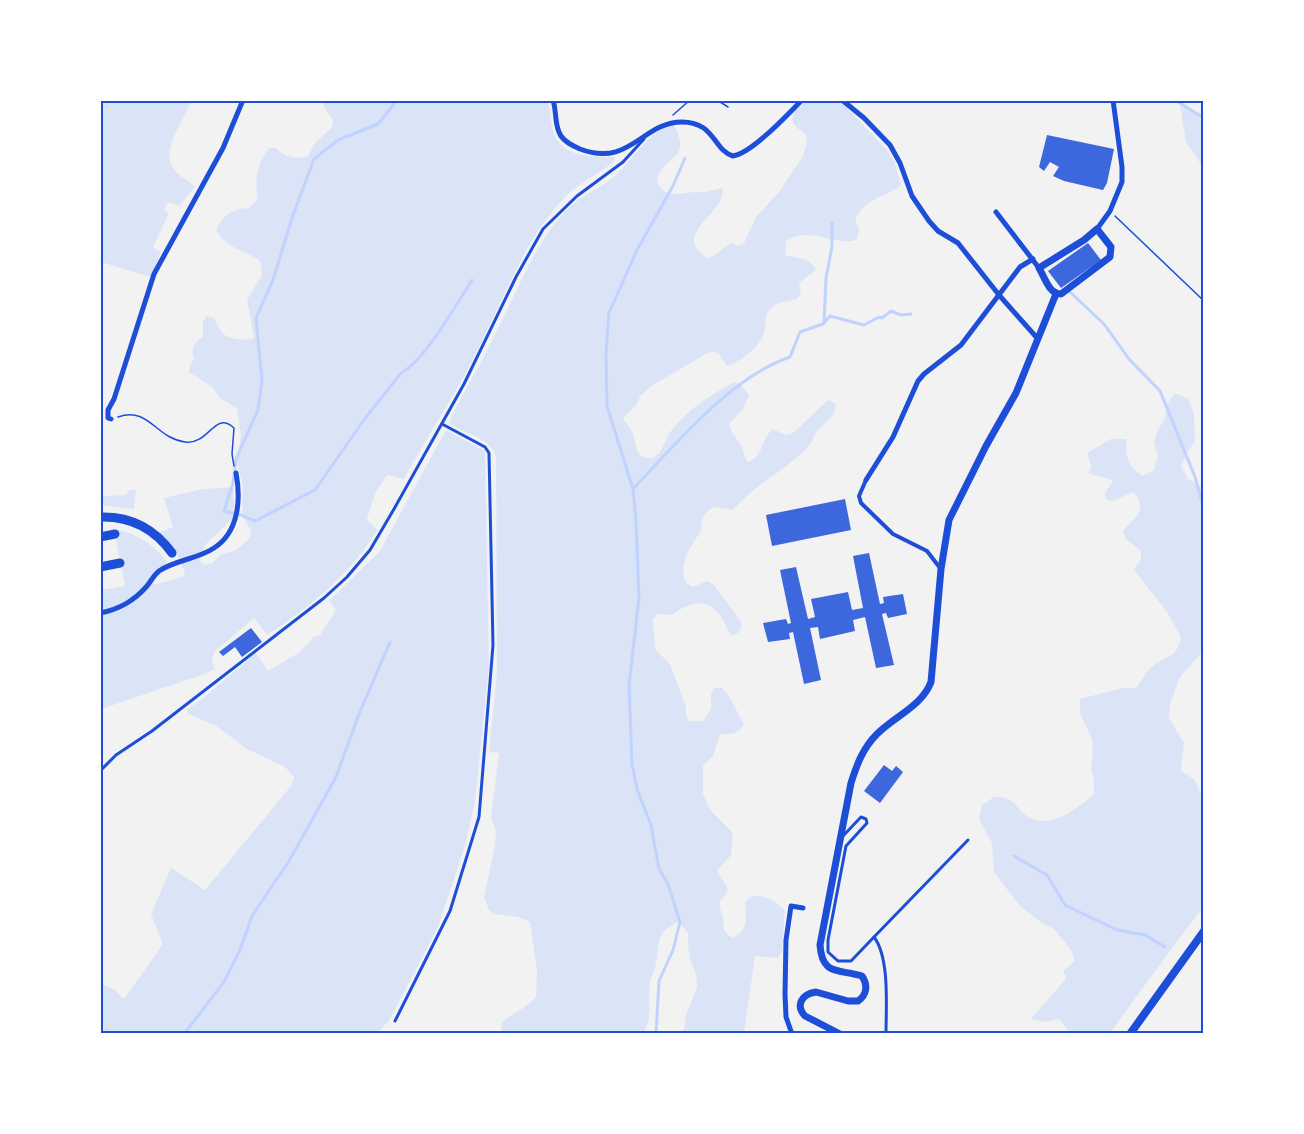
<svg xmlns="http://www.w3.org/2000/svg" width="1304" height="1134" viewBox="0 0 1304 1134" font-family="'PT Sans',sans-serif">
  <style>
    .green { fill: #dbe4f7 }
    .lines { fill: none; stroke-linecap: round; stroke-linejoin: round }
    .stream { stroke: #bfd3fe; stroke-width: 3 }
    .building { fill: #3d67dc }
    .path { stroke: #1d4ed8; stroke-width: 1.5 }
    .service { stroke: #1d4ed8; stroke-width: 3 }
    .pedestrian { stroke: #1d4ed8; stroke-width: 4 }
    .minor { stroke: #1d4ed8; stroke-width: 5 }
    .tertiary { stroke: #1d4ed8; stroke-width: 7 }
    .secondary { stroke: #1d4ed8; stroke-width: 8 }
    .motorway { stroke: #1d4ed8; stroke-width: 9 }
    .neatline { fill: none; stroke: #1d4ed8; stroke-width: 2 }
  </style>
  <rect width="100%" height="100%" fill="#f2f2f2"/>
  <g class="green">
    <path d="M100,101h91c-6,19 -34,51 -15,71 6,6 13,8 19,15l-16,19 -11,-4 -4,8 5,3 -16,34 8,5 -10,25 -50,-15z"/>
    <path d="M327,101h220c4,9 3,18 5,27 7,29 37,29 62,29l1,4c-16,13 -38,23 -51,37 -43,46 -63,108 -92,163 -21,41 -47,78 -68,118l-17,-4 -12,18 -8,26 10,11c-25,43 -68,78 -110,105l-13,-17 -40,34 -2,9 3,8 -16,7 -98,33v-119l24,-4 -11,-57c23,5 39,14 53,33l-1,3 -10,5 -4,5 2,10 31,-9c-3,-18 -14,-30 -27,-43l15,-6 -9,-29 39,-9 30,-2 1,17 -1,14 -28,27 -5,16 5,4 7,-2 9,-9 14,-3 15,-13 1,-6 -9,-18 1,-27 -5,-20 -1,-10 4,-21 -4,-28 -17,-10 -8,-11 -23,-15 1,-7 4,-6c-4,-12 1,-16 9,-23v-15l4,-5 7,2c3,5 4,9 7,13 5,9 25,10 33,7l-7,-38 15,-25 -2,-14c-18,-13 -31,-10 -44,-31 8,-16 16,-21 33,-22l9,-10c-4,-17 -1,-35 11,-50h7c8,9 21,12 32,8l7,-13 17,-16 1,-7 -8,-11 -2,-7z"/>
    <path d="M805,101h32l5,2 45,47 8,13 6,23c-18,11 -38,14 -46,34 5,8 5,12 1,20 -22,6 -46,-14 -70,1l-1,14c13,4 24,1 31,15l-17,13 2,8 -3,7c-8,5 -18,2 -26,9 -7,7 -6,12 -7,21 -1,17 -24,33 -38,38l-8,-12 -6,-3 -7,3 -55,32 -11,10 -2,7 -15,15c3,6 8,10 10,16 3,9 2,24 16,24 13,0 16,-19 22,-27 16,-22 40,-36 63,-49l6,2 9,11 -6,14 -14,15c2,10 9,15 13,23 2,6 1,9 6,15 16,-6 13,-24 25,-33l13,6 7,-2 35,-33 8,4c0,13 -10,17 -18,26 -4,6 -7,14 -13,20 -22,22 -52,36 -72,60l-20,-3c-9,7 -13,13 -12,24 -11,16 -23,33 -15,52l7,4 14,-6 6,3 27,36 2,6 -4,7 -6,2c-6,-5 -6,-11 -10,-17 -14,-22 -32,-16 -50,-3l-14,-1 -5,5 2,30 15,15 16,43v7l3,7h14l8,-12v-15l3,-6h8l5,5 17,31c-6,11 -13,10 -24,10l-7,22 -10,10v28l7,16 23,23 -2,22 -14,16 11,18c-2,6 -5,8 -8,13 -2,6 2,9 3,15 0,10 0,16 10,21 16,-9 13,-20 12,-36l5,-5c13,-4 27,5 35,14l-3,41 -5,6 -22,-2 -11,77h-64l4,-4 2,-14 11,-28 -1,-13 -6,-14 -2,-14v-13l-9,-11c-26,11 -19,23 -24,47 -1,4 -5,9 -5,13 -3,19 4,34 -7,51h-142l1,-11c11,-9 24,-14 34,-25l1,-27 -7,-48 -12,-5 -23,-3 -6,-4 -5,-13 11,-52 1,-14 -5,-14 8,-64 -10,-1 8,-81 -1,-215c-7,-20 -31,-21 -47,-33l2,-6c18,-33 37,-67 53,-101 19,-38 35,-80 67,-110 13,-12 31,-19 45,-31 19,-17 31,-44 58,-50 20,38 -14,29 -17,57 10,18 21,11 38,10 5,-1 9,1 14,-1 6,-1 8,-3 14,-2 1,26 -53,45 -16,69 10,-2 15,-10 24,-15l7,3 6,-3 12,-26 23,-25 24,-36 4,-14 -1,-7 -11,-9 -3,-7 2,-7z"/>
    <path d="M1180,104l23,13v50l-17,-25z"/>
    <path d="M1175,393l13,6 6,14 1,29 -8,11 -6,13 7,13 15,8 1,163 -24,27 -10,27 -1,14 15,25 -3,28 13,8 9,19v110l-20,25 -73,100h-40l-11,-14 -14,3 -14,-3 35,-40 -3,-8 12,-10 -4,-11 -17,-21 -12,-6 -22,-17 -26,-34 -2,-29 -13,-24 3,-14 12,-8c4,0 11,0 14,2 8,4 13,15 22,19 22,11 48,-10 64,-24v-13l-3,-14 2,-13 -1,-15 -12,-26v-14l42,-11h14c6,-7 11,-19 19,-24 15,-9 22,-7 26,-27l-14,-25 -33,-42 7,-12v-7l-16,-13 -2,-7c11,-14 27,-20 10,-39l-20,9 -7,-1 -1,-7 8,-12c-8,-6 -16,-3 -24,-8l2,-7 -4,-13 24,-14h15c0,18 1,25 16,37l12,-6 4,-14 -4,-14 4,-12 7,-12 2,-14z"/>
    <path d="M446,430l39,21 4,215 -14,136 -11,47 -26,78 -48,92 -12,14h-277v-49l14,6 9,9 39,-55 -12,-30 20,-46 34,22 86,-104 3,-9 -9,-10 -38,-18 -32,-24 -27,-11 -1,-5 14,-9 55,-47 12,18 32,-19 14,-15 6,-2 16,-25 -7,-9 51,-50z"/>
    <path d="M131,489l5,1 -2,19 -33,-4v-9l24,-1z"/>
  </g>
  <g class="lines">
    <g class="stream">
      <path d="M397,100l-19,24 -40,16 -24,19 -22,59 -19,62 -17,38 6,63 -4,29 -22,49 -3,24 -9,28 17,4 14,6 60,-31 51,-73 35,-44c23,-11 56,-70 71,-93"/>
      <path d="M1175,100l29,18"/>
      <path d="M1070,292l34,32 25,35 31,32 35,86 9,32"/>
      <path d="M824,323l2,-45 6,-31v-24"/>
      <path d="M634,488c42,-44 97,-111 156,-131l10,-25 23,-8 7,-8 34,9 15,-8 3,1 9,-7 10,4 10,-1"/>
      <path d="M1014,856l33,19 18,30 52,25 28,5 20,12"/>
      <path d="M184,1034l40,-52 16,-32 12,-34 37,-55 47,-84 23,-63 31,-72"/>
      <path d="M656,1034l3,-53 14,-31 7,-28 -12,-38 -9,-15 -8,-44 -14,-36 -5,-25 -3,-79 10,-87 -3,-78 -3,-31 -26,-83 -1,-52 3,-41 28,-63 36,-64 12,-28"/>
    </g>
  </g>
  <g class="building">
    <path d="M1047,135l67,14 -7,34 -4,7 -39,-9 -11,-5 6,-9 -9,-5 -6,9 -5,-4z"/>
    <path d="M1088,243l13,17 -40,28 -13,-17z"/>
    <path d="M845,499l6,31 -79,16 -6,-31z"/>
    <path d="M869,553l11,51 4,-1 -1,-6 20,-3 4,20 -19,4 -2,-5 -4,1 12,51 -18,3 -11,-51 -12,3 2,11 -35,8 -2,-12 -8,1 11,52 -17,4 -11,-52 -4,1 1,6 -22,3 -5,-19 23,-4 2,5 3,-1 -11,-53 16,-3 12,52 7,-2 -4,-18 37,-7 4,18 11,-2 -10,-52z"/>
    <path d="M251,628l11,14 -20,15 -7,-10 -12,9 -4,-4z"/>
    <path d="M884,765l8,6 4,-5 7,6 -23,31 -16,-12z"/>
  </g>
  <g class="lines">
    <g class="path">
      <path d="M717,100l11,7"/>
      <path d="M673,115l17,-15"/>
      <path d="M1115,216l89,85"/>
      <path d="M118,417c31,-11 37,21 67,25 25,3 29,-32 49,-14l-2,26 2,12"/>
    </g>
    <g class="service">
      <path d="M100,771l16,-16 36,-24 172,-133 23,-21 23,-27 24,-41 70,-125 52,-107 27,-48 34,-33 46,-34 21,-23"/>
      <path d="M843,836l18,-19 5,2 1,4 -21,23 -18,94v12l10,9h13l23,-24"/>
      <path d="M395,1021l55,-110 29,-94 14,-172 -4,-192 -4,-6 -43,-23"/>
      <path d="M886,1034c0,-26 4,-76 -12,-97l94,-97"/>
    </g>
    <path class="pedestrian" d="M866,480l-7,16 2,7 32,31 34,17 13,17"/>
    <g class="minor">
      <path d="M553,100c4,12 1,26 8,36 4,6 12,10 19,13 50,19 62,-27 102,-27 33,0 31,28 51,34 19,-3 54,-41 69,-56"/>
      <path d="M842,100l22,18 26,27 10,18 12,33 17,25 9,10 20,12 41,52 39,44"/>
      <path d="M996,212l43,56"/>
      <path d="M1097,229l13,-18 12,-29v-15l-9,-67"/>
      <path d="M111,419l-3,-1v-8l6,-11 40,-125 69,-126 20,-48"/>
      <path d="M866,480l27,-43 25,-56 6,-7 37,-29 59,-78 13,-8"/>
      <path d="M100,613c20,-4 34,-12 47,-27 4,-5 7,-11 12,-15 16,-11 39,-12 55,-23 25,-16 27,-49 22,-75"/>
      <path d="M792,1034l-6,-17 -1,-23 1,-54 5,-34 12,2"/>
    </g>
    <g class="tertiary">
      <path d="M1097,229l14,18 -1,10 -49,37c-12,0 -16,-16 -22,-26l45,-28z"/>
      <path d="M840,1034l-35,-18c-10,-11 -3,-22 11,-24l32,9h10c9,-6 10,-16 4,-25 -23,-7 -40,0 -42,-31l31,-162c6,-19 12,-35 26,-49 18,-18 45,-28 54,-52l10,-113 8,-49 37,-74 30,-53 40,-99"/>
    </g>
    <path class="secondary" d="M1130,1034l74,-103"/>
    <g class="motorway">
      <path d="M100,517c31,-1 54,11 72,36"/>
      <path d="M100,537l15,-3"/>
      <path d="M100,567l20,-4"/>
    </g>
  </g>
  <rect width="1304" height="1134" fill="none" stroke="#ffffff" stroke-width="204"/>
  <rect x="102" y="102" width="1100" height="930" class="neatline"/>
</svg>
